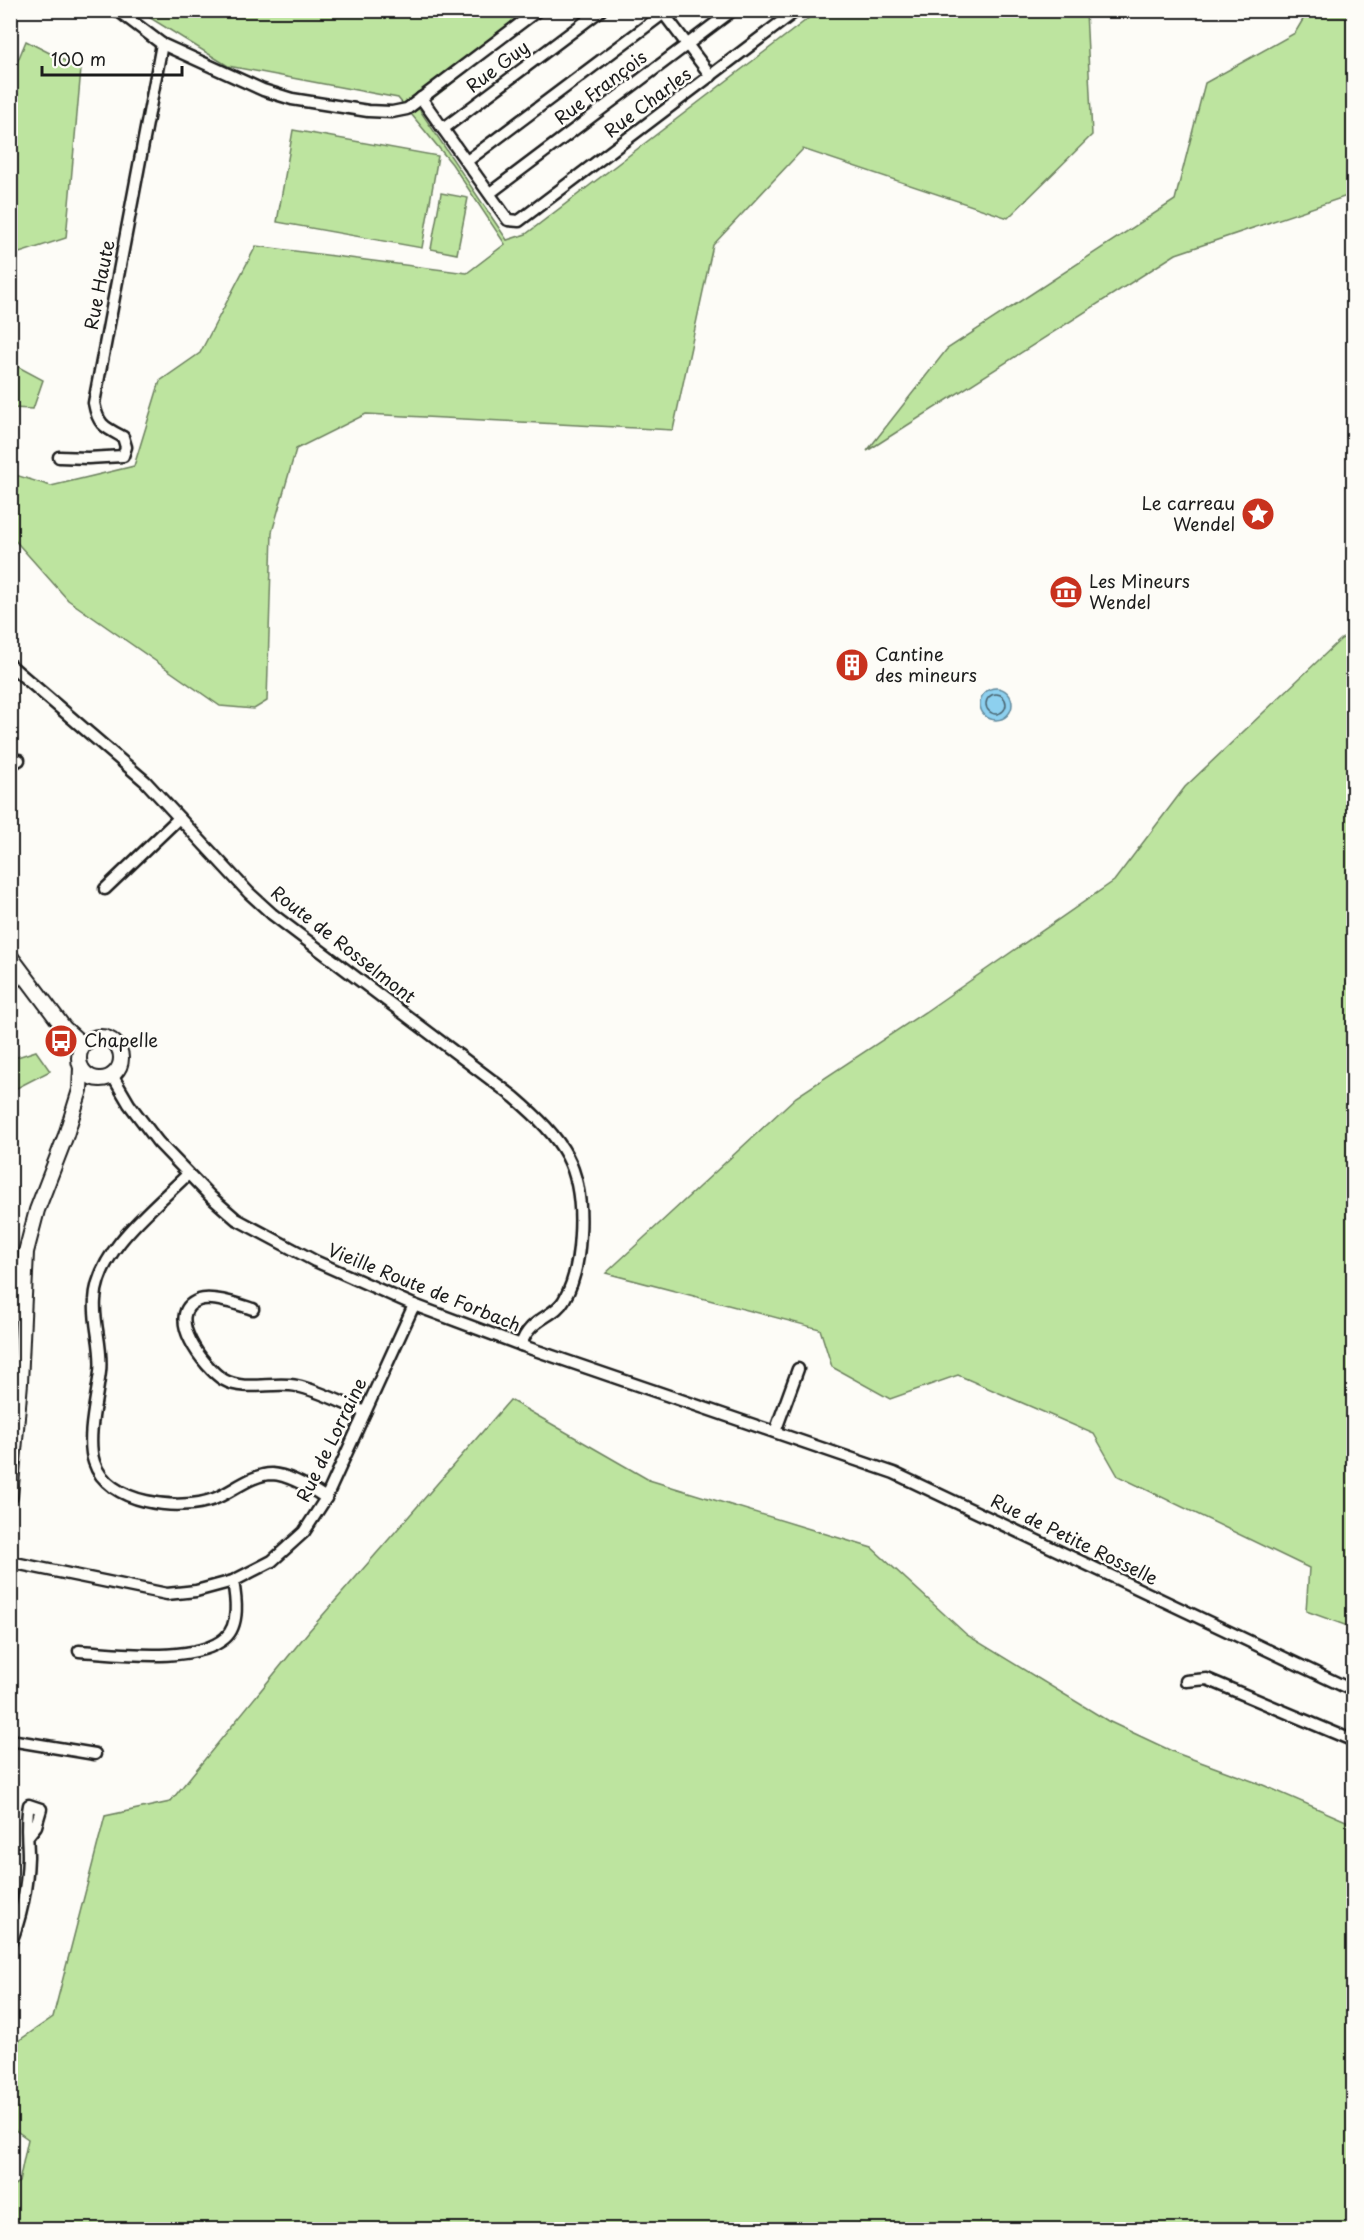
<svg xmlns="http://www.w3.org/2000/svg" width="1364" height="2240" viewBox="0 0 1364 2240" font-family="'Playpen Sans',sans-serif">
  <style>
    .green { fill: #bde49f; stroke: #6c805e; stroke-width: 1.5 }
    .water { fill: #8dd0ef; stroke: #60889b; stroke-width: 1.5 }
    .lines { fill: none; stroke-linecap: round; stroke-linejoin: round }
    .shore { stroke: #496470; stroke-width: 1.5 }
    .minor-casing { stroke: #1c1c1c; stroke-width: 15 }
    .major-casing { stroke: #1c1c1c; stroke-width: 18 }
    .minor { stroke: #fdfcf7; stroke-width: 10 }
    .major { stroke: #fdfcf7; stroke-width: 14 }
    .labels { text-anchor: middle; stroke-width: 5; stroke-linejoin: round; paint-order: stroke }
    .street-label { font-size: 18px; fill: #1c1c1c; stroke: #fdfcf7 }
    .poi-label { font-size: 18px; fill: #1c1c1c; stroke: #fdfcf7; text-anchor: start }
  </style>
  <rect width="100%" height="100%" fill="#fdfcf7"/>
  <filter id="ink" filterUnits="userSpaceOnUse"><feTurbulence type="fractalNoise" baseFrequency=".0167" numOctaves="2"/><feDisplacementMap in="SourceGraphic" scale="12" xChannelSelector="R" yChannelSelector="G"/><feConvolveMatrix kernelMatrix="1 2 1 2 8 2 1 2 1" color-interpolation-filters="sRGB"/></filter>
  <g filter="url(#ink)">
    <g class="green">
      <path d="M139,11h400l-72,61 -48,37 88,131 19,-6 292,-223h268l6,124 -84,83 -205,-69 -90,96 -40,185 -307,-16 -70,35 -24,83 -5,169 -13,8 -34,-3 -152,-106 -57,-64 -1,-66 2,4 39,12 83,-20 26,-85 40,-28 56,-107 211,27 38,-29 -53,-80 -54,-66 -170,-32z"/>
      <path d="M1308,11h45v183l-177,60 -309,197 80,-102 228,-149 30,-117 90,-50z"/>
      <path d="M26,41l55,28 -15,169 -53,17 -2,16v-194z"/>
      <path d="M293,130l145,26 -16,92 -145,-26z"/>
      <path d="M441,193l27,5 -11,56 -26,-5z"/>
      <path d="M11,363l32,17 -10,29 -22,-1z"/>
      <path d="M1353,633v995l-47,-17 3,-43 -191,-92 -24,-42 -136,-59 -68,24 -58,-32 -12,-38 -214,-56 190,-176 129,-85 189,-131 71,-94 156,-148z"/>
      <path d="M36,1051l14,20 -39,20v-32z"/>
      <path d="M510,1400l139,80 223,68 95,87 141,86 68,32 87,32 90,39v405h-1342v-42l8,-5 9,-43 -17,-12v-81l42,-29 52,-201 65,-14 139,-171z"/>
    </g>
    <circle class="water" cx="996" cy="704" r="16"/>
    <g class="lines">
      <circle class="shore" cx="996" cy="704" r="10"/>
      <g class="minor-casing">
        <g id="minor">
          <path d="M117,10l45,34 101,46 29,9 76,12 24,1 15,-3 131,-99"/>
          <path d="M661,10l50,66"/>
          <path d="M421,98l87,122 11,1 278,-211"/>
          <path d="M443,129l158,-119"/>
          <path d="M467,161l201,-151"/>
          <path d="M490,193l243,-183"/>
          <path d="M59,457l29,1 35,-2 3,-9 -3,-10c-19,-10 -25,-12 -29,-34l68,-359"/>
          <path d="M10,665l135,116 104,112 23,21 242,183c50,43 70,70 66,137 -1,22 -4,46 -16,66 -9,17 -35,18 -43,45"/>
          <path d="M10,765l9,-5"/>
          <path d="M105,889l74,-71"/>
          <path d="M10,984l15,-8"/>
          <path d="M112,1075l17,29 29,38 53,55 25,22 79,42 99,44 115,43 365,125 460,218"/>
          <path d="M188,1174c-33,33 -91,76 -93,126 -2,24 8,47 5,72 -3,26 -14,66 -6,90 13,42 86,50 120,37 18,-7 38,-25 58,-25 18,1 39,14 54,24"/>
          <path d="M253,1309c-13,-4 -41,-14 -54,-9 -37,13 6,69 25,80 21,12 50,1 73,6 23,5 45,17 68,26"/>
          <path d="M775,1432l23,-63"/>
          <path d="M10,1562l157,32 29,-3 37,-10 39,-20 32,-29 22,-34 88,-193"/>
          <path d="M79,1651c37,2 117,13 146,-13 15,-13 11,-40 8,-57"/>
          <path d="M1186,1681l21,-2 147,62"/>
          <path d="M10,1740l85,14"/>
          <path d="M10,1944c12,-28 17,-56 18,-87 0,-19 -3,-33 1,-52l12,4 -5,17 -8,10"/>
        </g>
      </g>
      <g class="major-casing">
        <g id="major">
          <path d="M10,956l54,72 19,17"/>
          <circle cx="100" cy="1058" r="21"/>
          <path d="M10,1497l10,-114 6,-131 11,-42 29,-75 14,-45 1,-22"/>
        </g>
      </g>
      <use href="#minor" class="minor"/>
      <use href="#major" class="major"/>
    </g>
  </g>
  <defs>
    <g id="sight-disc" transform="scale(1.725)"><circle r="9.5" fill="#c8321e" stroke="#fdfcf7"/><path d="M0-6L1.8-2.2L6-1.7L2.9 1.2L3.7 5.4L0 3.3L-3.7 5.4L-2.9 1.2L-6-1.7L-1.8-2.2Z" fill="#fff"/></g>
    <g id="museum-disc" transform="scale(1.725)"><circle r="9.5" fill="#c8321e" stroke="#fdfcf7"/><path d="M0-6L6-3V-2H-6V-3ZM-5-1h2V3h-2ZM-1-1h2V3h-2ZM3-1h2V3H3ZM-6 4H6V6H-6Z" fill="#fff"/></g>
    <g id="building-disc" transform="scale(1.725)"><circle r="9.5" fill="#c8321e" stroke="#fdfcf7"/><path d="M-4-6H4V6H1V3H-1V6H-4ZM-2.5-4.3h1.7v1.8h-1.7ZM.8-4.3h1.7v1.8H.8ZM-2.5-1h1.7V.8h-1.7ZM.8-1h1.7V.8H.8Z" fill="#fff"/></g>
    <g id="bus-disc" transform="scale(1.725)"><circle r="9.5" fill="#c8321e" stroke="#fdfcf7"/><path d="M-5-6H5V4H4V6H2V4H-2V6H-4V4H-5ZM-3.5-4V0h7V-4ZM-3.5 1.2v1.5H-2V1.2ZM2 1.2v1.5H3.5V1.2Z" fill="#fff"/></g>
  </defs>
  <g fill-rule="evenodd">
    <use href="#sight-disc" x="1258" y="514"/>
    <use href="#museum-disc" x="1066" y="592"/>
    <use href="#building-disc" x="852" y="665"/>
    <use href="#bus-disc" x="61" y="1041"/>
  </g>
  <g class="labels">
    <g class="street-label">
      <text transform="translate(498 67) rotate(-37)" y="6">Rue Guy</text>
      <text transform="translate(601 88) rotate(-37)" y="6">Rue François</text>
      <text transform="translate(648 103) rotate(-37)" y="6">Rue Charles</text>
      <text transform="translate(100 285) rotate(-79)" y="6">Rue Haute</text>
      <text transform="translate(343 945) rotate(38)" y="6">Route de Rosselmont</text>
      <text transform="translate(424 1288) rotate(22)" y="6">Vieille Route de Forbach</text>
      <text transform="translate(332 1440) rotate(-64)" y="6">Rue de Lorraine</text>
      <text transform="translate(1074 1540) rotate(26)" y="6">Rue de Petite Rosselle</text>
    </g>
    <g class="poi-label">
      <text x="1235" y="510" text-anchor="end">Le carreau<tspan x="1235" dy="21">Wendel</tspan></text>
      <text x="1089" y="588">Les Mineurs<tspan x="1089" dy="21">Wendel</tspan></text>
      <text x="875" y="661">Cantine<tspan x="875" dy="21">des mineurs</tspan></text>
      <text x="84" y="1047">Chapelle</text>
    </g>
  </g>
  <rect width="1364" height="2240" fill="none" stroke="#fdfcf7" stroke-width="36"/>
  <rect x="18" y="18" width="1328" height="2204" fill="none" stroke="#1c1c1c" stroke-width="2" filter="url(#ink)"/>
  <path d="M42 66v9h140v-9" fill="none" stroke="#1c1c1c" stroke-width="3"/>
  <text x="51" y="66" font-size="18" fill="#1c1c1c" stroke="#fdfcf7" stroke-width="4.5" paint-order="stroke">100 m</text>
</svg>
